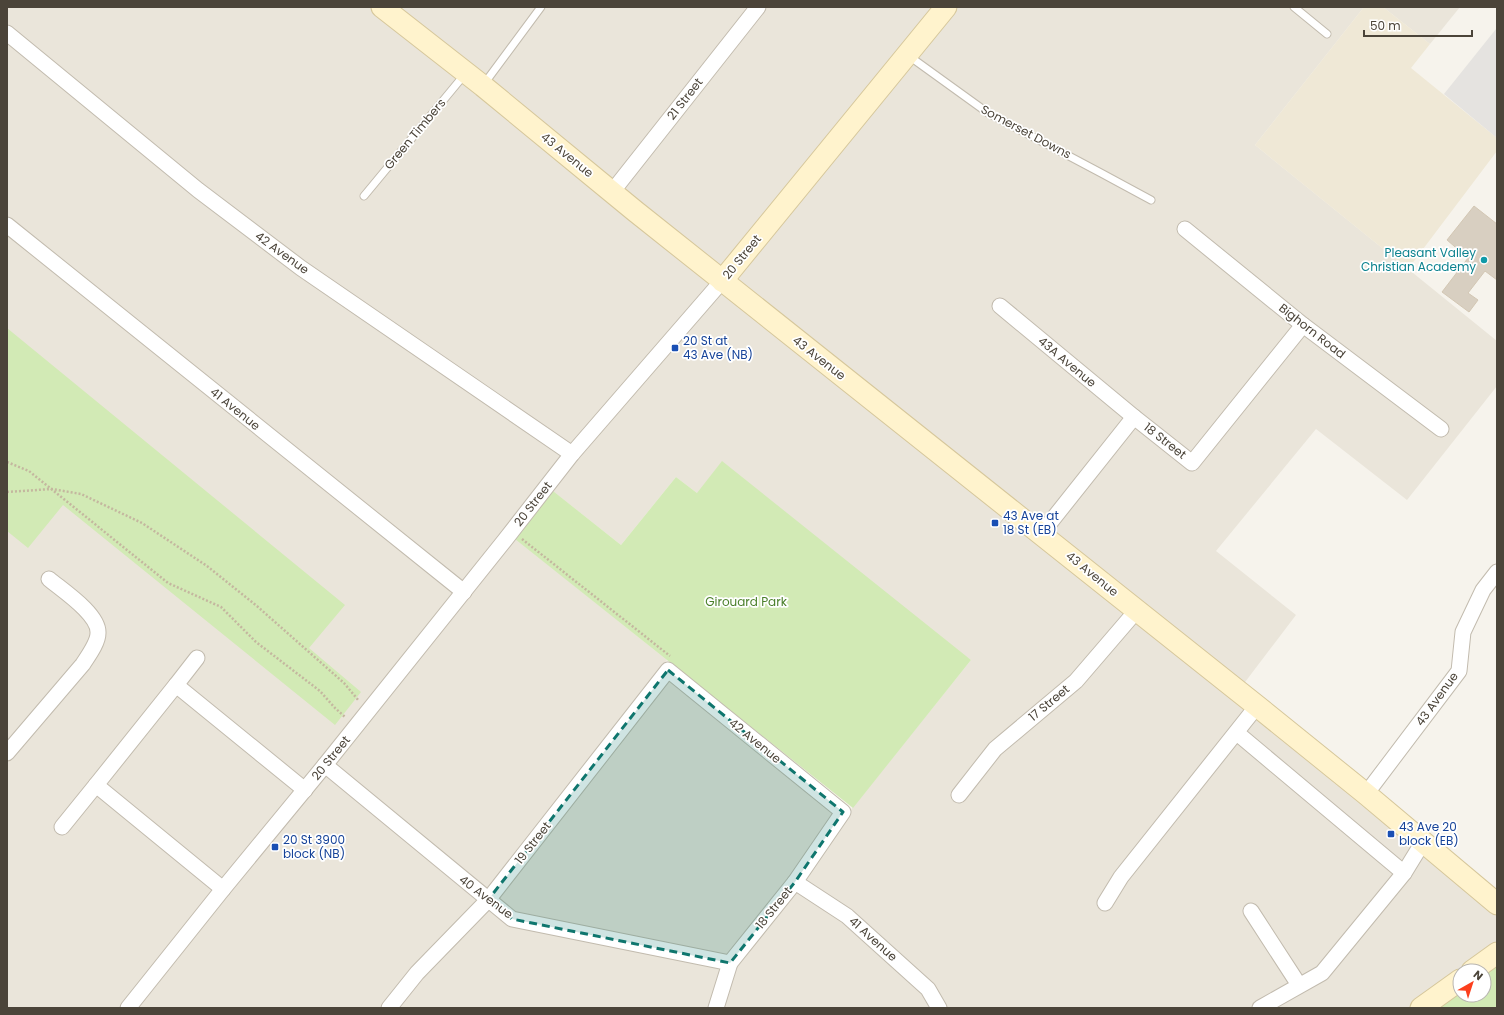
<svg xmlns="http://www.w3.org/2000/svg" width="1504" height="1015" viewBox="0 0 1504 1015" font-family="Poppins,sans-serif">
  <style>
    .residential { fill: #eae5da; fill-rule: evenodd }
    .education { fill: #efe8d6 }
    .green { fill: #d2eab5 }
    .parking { fill: #e5e3e0 }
    .building { fill: #d8cfc1; stroke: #d3c7b4 }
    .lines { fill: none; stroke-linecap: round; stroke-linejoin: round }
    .lane-casing { stroke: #c2bbae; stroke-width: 9 }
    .street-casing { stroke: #c2bbae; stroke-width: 17 }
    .secondary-casing { stroke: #d6c79b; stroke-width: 23 }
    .path { stroke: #c4b79f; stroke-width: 2.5; stroke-dasharray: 2 2; stroke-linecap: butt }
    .lane { stroke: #fff; stroke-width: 7 }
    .street { stroke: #fff; stroke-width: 15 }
    .secondary { stroke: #fff3cd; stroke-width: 21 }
    .marked { fill: #0f766e; fill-opacity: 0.2; stroke: #0f766e; stroke-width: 3; stroke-dasharray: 8 5; stroke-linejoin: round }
    .culture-dot { fill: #0f9aa8; stroke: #fff; stroke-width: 1.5 }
    .transit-dot { fill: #1a4fb4; stroke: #fff; stroke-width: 1.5 }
    .labels { text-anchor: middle; stroke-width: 3.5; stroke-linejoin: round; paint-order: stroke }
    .street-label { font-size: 12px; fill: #4b4439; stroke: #fff }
    .culture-label { font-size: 12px; fill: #0d838f; stroke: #fff; text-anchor: end }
    .transit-label { font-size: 12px; fill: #164399; stroke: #fff; text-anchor: start }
    .park-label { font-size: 12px; fill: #4a7f2a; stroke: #fff }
  </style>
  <rect width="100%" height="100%" fill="#f6f3ec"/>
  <g class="residential">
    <path d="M7,7h1357l-109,138 242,196v45l-90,114 -91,-71 -100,122 80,64 -63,83 16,16 248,201v33l-73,60h-1417zM676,477l21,16 274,167 -126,157 -15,-6 -172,-139 9,-12 -151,-121 38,-47 67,53z"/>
    <path d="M1383,7h77l-30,37z"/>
  </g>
  <path class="education" d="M1364,7h19l47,37 -19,24 86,70v13l-89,118 -153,-124z"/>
  <g class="green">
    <path d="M7,328l338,277 -36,43 52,44 -26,33 -272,-220 -35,43 -21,-17z"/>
    <path d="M722,461l249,199 -118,148 -338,-269 38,-48 68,54 55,-68 21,16z"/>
    <path d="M1497,948v60h-73l36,-30v17h24v-24z"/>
  </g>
  <path class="parking" d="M1496,29l1,1v108l-53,-44z"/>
  <path class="building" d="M1474,206l23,18v56l-12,-9 -17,22 10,7 -9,12 -27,-20 26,-34 -21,-18z"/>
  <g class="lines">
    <g class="lane-casing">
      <g id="lane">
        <path d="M1294,7l33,27"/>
        <path d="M909,56l79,57 113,60 50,27"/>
        <path d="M484,84l57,-77"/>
        <path d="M364,196l101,-122"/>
      </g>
    </g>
    <g class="street-casing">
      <g id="street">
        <path d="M7,33l191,157 103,78 271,186"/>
        <path d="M612,192l146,-185"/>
        <path d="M7,225l457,367"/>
        <path d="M1185,229l118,96 138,104"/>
        <path d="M1000,306l134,111 58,46 111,-138"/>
        <path d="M1041,534l93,-117"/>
        <path d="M176,685l21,-27"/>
        <path d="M1237,733l167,140"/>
        <path d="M7,753l76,-89c5,-8 15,-21 15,-31 1,-19 -36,-43 -49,-54"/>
        <path d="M325,765l187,154 218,44"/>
        <path d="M1366,794l93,-123 4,-39 20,-42 14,-18"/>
        <path d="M959,795l36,-46 81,-68 61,-71"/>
        <path d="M62,827l34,-42"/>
        <path d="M795,882l52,34 81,73 11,19"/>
        <path d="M223,889l-127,-104 80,-100 129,105"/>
        <path d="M1105,903l16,-26 136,-171"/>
        <path d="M1251,911l48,74"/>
        <path d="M128,1008l95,-119 102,-124 180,-225 67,-86 150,-173"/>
        <path d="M389,1008l28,-35 71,-73 180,-230 175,142 -48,70 -65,81 -14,45"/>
        <path d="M1260,1008l62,-35 82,-100 19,-31"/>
      </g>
    </g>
    <g class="secondary-casing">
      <g id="secondary">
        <path d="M382,7l101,79 152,125 622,495 109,88 131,110"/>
        <path d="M722,281l224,-274"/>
        <path d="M1472,971l25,-18"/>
        <path d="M1421,1008l39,-28"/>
      </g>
    </g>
    <g class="path">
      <path d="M7,462l22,9 139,112 53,24 35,35 64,49 15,17 10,9"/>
      <path d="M7,492l45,-3 29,5 61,29 65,43 51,41 86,76 15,18"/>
      <path d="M522,539l148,117"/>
    </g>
    <use href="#lane" class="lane"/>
    <use href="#street" class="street"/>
    <use href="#secondary" class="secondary"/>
  </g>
  <path class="marked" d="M668,670l175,142 -48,70 -65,81 -218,-44 -24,-19z"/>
  <circle class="culture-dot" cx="1484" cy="260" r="4"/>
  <g class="transit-dot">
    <rect x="671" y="344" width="8" height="8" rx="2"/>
    <rect x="991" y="519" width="8" height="8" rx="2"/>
    <rect x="1387" y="830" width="8" height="8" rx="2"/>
    <rect x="271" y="843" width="8" height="8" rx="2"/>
  </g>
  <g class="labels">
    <g class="street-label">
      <text transform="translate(685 99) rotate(-52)" y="4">21 Street</text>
      <text transform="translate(1026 132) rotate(28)" y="4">Somerset Downs</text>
      <text transform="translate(415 134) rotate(-50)" y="4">Green Timbers</text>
      <text transform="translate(567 155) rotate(39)" y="4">43 Avenue</text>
      <text transform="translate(282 253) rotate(36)" y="4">42 Avenue</text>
      <text transform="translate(742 257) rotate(-51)" y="4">20 Street</text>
      <text transform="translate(1312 331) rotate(38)" y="4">Bighorn Road</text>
      <text transform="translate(819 358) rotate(38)" y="4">43 Avenue</text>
      <text transform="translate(1067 362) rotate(40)" y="4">43A Avenue</text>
      <text transform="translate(235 409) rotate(39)" y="4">41 Avenue</text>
      <text transform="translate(1165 441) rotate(38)" y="4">18 Street</text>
      <text transform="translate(533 504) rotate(-52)" y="4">20 Street</text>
      <text transform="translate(1092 574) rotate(39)" y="4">43 Avenue</text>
      <text transform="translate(1437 699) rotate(-54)" y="4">43 Avenue</text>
      <text transform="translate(1049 703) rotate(-40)" y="4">17 Street</text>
      <text transform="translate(755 741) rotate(39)" y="4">42 Avenue</text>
      <text transform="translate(331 758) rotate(-51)" y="4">20 Street</text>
      <text transform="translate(533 843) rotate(-52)" y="4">19 Street</text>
      <text transform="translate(486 897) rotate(37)" y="4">40 Avenue</text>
      <text transform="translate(774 908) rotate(-51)" y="4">18 Street</text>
      <text transform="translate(873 939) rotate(42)" y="4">41 Avenue</text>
    </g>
    <g class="culture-label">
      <text x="1476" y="257">Pleasant Valley<tspan x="1476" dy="14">Christian Academy</tspan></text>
    </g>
    <g class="transit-label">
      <text x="683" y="345">20 St at<tspan x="683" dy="14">43 Ave (NB)</tspan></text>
      <text x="1003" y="520">43 Ave at<tspan x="1003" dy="14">18 St (EB)</tspan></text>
      <text x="1399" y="831">43 Ave 20<tspan x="1399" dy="14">block (EB)</tspan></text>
      <text x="283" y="844">20 St 3900<tspan x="283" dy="14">block (NB)</tspan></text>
    </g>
    <g class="park-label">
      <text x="746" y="606">Girouard Park</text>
    </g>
  </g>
  <rect width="1504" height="1015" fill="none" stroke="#4b4439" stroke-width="16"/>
  <g transform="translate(1472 983) rotate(39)"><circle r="19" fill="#ffffff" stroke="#b7b4b0"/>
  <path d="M0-3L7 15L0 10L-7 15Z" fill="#fc3f1d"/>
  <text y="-6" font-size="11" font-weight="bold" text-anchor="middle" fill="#4b4439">N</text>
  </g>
  <path d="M1364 30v6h108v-6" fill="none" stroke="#4b4439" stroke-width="2"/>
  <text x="1370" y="30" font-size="12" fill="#4b4439" stroke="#ffffff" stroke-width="3" paint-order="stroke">50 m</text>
</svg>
